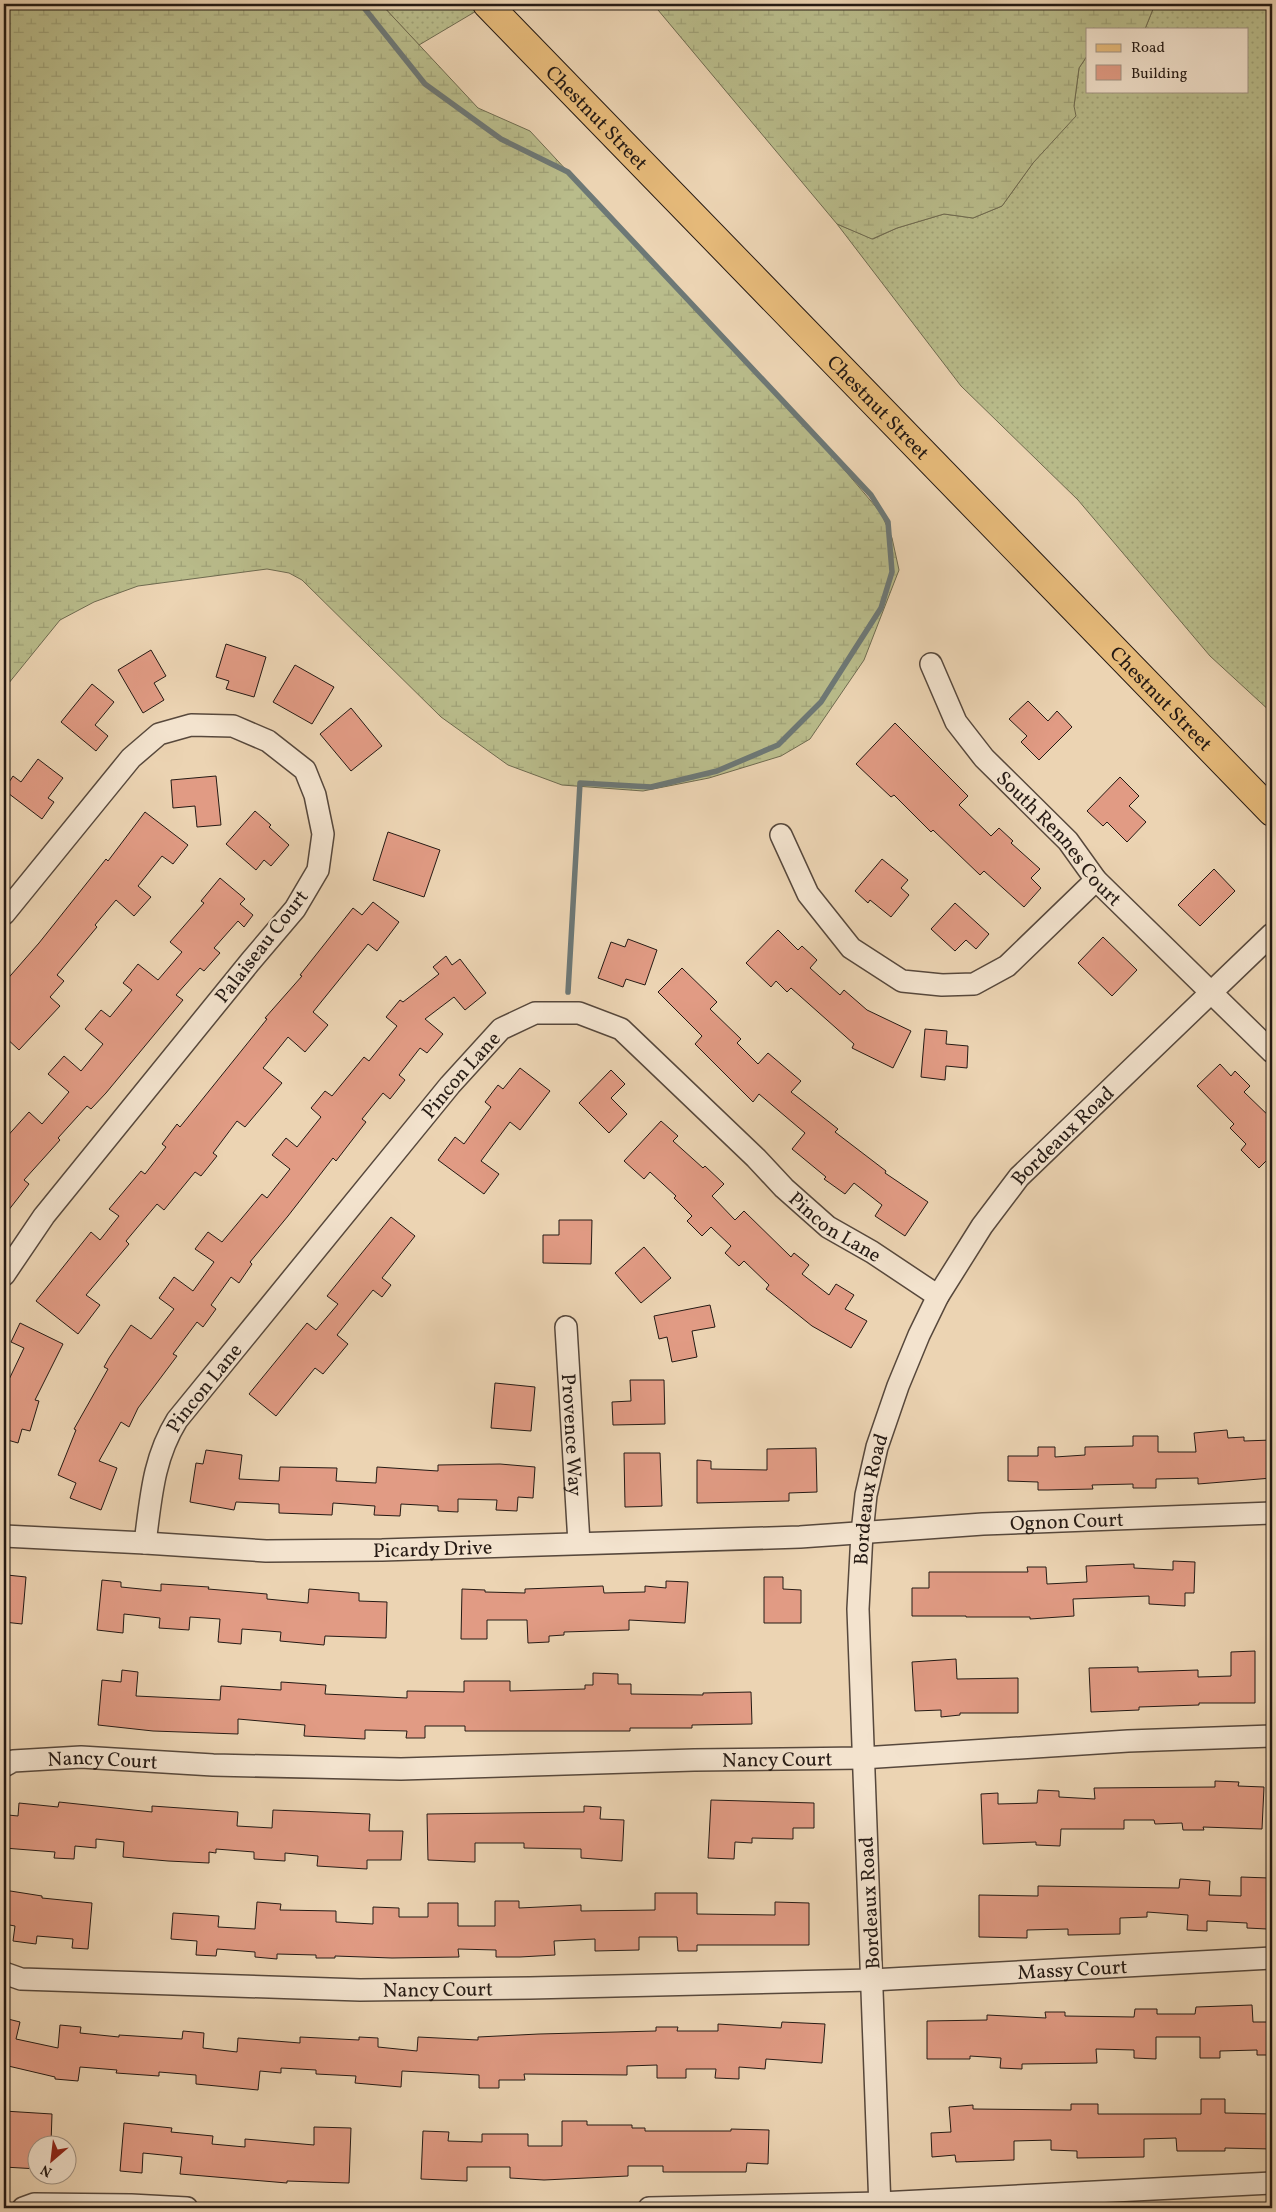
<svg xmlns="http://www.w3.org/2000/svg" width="1276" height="2212" viewBox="0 0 1276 2212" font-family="Vollkorn,serif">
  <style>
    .grass { fill: url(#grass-dots); stroke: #6f6b50 }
    .wetland { fill: url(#wetland-marsh); stroke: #6f6b50 }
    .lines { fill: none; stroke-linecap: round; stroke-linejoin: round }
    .stream { stroke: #6d7876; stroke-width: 5.5 }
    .building { fill: #e19b84; stroke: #251a14 }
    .minor-casing { stroke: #57483c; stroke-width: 24 }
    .major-casing { stroke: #251a14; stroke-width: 30 }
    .minor { stroke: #f3e3ce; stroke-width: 21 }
    .major { stroke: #e6ba7a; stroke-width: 28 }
    .labels { text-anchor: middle; stroke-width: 4.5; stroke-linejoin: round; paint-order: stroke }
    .street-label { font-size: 20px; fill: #251a14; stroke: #f3e3ce }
  </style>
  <defs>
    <pattern id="grass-dots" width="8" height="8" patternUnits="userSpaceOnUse" patternTransform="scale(1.25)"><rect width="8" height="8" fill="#b9bc8b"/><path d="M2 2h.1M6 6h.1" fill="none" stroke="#9fa177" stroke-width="1.8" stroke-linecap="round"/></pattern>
    <pattern id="wetland-marsh" width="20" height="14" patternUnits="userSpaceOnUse" patternTransform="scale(1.25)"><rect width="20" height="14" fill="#b9bc8b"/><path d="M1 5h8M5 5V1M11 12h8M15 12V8" fill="none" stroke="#9fa177"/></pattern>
  </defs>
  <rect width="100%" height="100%" fill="#ecd4b3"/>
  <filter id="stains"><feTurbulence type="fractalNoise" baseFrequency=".004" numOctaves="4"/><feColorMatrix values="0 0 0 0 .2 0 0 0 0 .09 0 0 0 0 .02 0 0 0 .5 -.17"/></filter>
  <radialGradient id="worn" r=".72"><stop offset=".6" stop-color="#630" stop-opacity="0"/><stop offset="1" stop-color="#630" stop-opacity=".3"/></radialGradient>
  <g class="grass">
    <path d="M381,4h91l6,6 -59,35z"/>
    <path d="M1155,4h117v709l-62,-57 -132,-156 -117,-114 -124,-162 36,15 24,-11 47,-14 29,4 29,-12 72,-100 5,-38 8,-12v35h160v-62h-102z"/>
  </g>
  <g class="wetland">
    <path d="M4,4h377l97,104 52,23 307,330 44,52 11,25 7,32 -35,90 -54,79 -29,17 -72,22 -66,13 -81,-6 -54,-20 -67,-48 -139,-137 -13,-7 -22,-4 -129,17 -44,16 -34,18 -56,69z"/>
    <path d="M653,4h502l-10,25h-58v27l-8,12 -5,38 2,10 -43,47 -31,43 -29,12 -29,-4 -47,14 -25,11 -35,-15z"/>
  </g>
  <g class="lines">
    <path class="stream" d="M361,4l64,80 76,55 67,33 303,323 17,27 4,50 -11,36 -60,94 -43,43 -61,26 -66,16 -71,-4 -12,209"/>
  </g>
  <g class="building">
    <path d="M226,644l40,13 -12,40 -28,-8 3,-8 -13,-4z"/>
    <path d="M151,650l15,26 -12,7 10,17 -21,13 -25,-43z"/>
    <path d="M295,665l39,22 -22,37 -39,-22z"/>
    <path d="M92,684l22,18 -19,23 13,11 -12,15 -35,-29z"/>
    <path d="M1028,701l20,20 9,-10 15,16 -33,33 -18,-18 6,-6 -18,-17z"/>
    <path d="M351,708l31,38 -31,25 -31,-37z"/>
    <path d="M895,723l73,73 -9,9 32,31 8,-8 14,13 -2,2 29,26 -9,9 10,10 -17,19 -40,-36 -4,4 -47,-45 -2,2 -37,-37 -3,2 -35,-33z"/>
    <path d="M38,759l25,19 -15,20 6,4 -12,17 -38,-29 9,-14 8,6z"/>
    <path d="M216,776l5,49 -24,2 -2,-21 -22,2 -2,-28z"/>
    <path d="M1120,777l19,19 -10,10 17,16 -19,20 -20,-20 -4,4 -16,-15z"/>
    <path d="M255,811l16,14 -2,2 20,18 -18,21 -7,-6 -8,10 -30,-26z"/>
    <path d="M145,812l43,33 -15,19 -11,-8 -24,30 13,11 -17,19 -18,-16 -21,25 2,2 -40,48 7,6 -14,16 10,9 -41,44 -15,-14v-53l35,-40 67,-84 2,2z"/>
    <path d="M388,832l52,18 -16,47 -51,-17z"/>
    <path d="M882,859l26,21 -7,8 8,7 -18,22 -21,-17 -2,3 -13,-12z"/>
    <path d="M1214,869l21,22 -35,35 -22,-21z"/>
    <path d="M220,878l25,21 -5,5 13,11 -9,12 -6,-6 -24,27 6,5 -16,18 -4,-3 -24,27 7,5 -77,93 -15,16 -4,-3 -29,32 2,2 -36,40 5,4 -25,32v-76l25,-28 13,12 27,-32 -21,-18 16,-18 17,15 22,-27 -18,-15 16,-19 9,7 22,-27 -9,-7 15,-19 20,16 24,-28 -12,-10 34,-39 -3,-2z"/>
    <path d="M373,902l26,20 -22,29 -9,-7 -55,68 15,13 -23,27 -17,-15 -25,31 19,15 -37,44 -8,-6 -24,32 4,3 -16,20 -6,-4 -31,38 -7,-6 -31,37 3,3 -43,51 14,10 -22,29 -42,-33 55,-69 9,8 19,-24 -10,-7 32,-38 4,3 21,-27 -4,-3 15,-20 3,3 87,-108 -2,-1 37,-42 -2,-1 53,-67 9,7z"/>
    <path d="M955,903l34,31 -13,15 -10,-9 -11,11 -24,-22z"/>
    <path d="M778,930l20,20 4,-4 15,14 -7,8 30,27 4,-5 23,20 44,21 -18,37 -41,-20 2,-4 -63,-56 -4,4 -11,-11 -5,6 -25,-24z"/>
    <path d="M1103,937l34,33 -25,26 -34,-33z"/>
    <path d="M628,939l29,11 -12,35 -19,-6 -3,8 -25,-9 13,-36 14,5z"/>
    <path d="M446,956l6,9 8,-6 26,34 -21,17 -11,-13 -29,22 18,15 -16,19 -7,-5 -21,27 6,5 -15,19 -7,-6 -21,26 4,3 -30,39 -3,-3 -45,58 -38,46 2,2 -13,19 -8,-6 -20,28 5,4 -13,18 -6,-5 -24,32 4,2 -39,52 -9,19 -8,-5 -22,39 18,7 -16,42 -31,-12 6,-15 -18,-8 18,-45 -2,-1 34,-60 -4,-2 5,-9 22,-33 20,14 23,-30 -15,-11 15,-21 19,14 21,-29 -19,-13 13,-17 14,10 40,-48 5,4 23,-29 -18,-14 14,-17 11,9 24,-30 -10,-9 14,-17 7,5 32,-39 5,4 28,-35 -11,-9 14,-17 3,2 36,-28 -6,-7z"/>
    <path d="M682,968l35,34 -7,7 31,30 -4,4 21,21 10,-11 33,28 -10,11 47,37 -3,3 51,39 -1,2 43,29 -23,34 -30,-20 7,-11 -28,-22 -9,11 -21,-15 2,-2 -34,-28 13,-16 -46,-39 -6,8 -58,-58 7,-8 -44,-44z"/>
    <path d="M925,1029l22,2 -1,13 22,2 -1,22 -21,-2 -1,14 -24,-3z"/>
    <path d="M1220,1064l11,12 4,-5 15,15 -6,6 28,27v36l-13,13 -18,-18 5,-6 -16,-16 4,-4 -37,-38z"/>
    <path d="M520,1068l30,23 -30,39 -10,-8 -29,39 18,13 -15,20 -46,-34 17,-23 9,7 27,-37 -6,-5 13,-17 5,4z"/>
    <path d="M611,1070l14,14 -14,14 16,16 -18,19 -30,-30z"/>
    <path d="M661,1121l17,15 -5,5 30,27 2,-2 19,18 -12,12 23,24 9,-9 47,46 3,-4 15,12 -7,9 27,21 7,-11 18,11 -9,14 22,12 -16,27 -39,-22 -46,-37 3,-4 -25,-24 -5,5 -14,-13 6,-7 -20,-19 -9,9 -15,-15 5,-5 -18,-18 2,-2 -26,-24 -6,7 -20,-18z"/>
    <path d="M391,1217l24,19 -33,42 9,7 -9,12 -9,-7 -36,45 11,9 -25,30 -8,-6 -39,48 -27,-22 58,-71 9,7 22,-26 -11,-8z"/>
    <path d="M559,1220h33l-1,44 -48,-1v-28h16z"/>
    <path d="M644,1247l27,31 -30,25 -26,-30z"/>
    <path d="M710,1305l5,22 -23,4 5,26 -25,5 -5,-25 -8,2 -5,-23z"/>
    <path d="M20,1323l43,21 -28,56 4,1 -9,30 -8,-2 -4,14 -14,-4v-49l20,-42 -13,-6z"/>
    <path d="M630,1380h34l1,44 -52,1 -1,-23 19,-1z"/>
    <path d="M495,1383l40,4 -4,44 -40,-3z"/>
    <path d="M1227,1430l1,8 16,-1v4l28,-1v38l-74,6v-6l-42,1v9h-23v-4l-41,1 1,4 -45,1h-10v-8l-30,-1v-25h30v-9h17v10l30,-2v-8l48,-1v-10h25v16h38l-2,-19z"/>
    <path d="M816,1448l1,44 -28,1v8l-92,2v-43l14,1v8l56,1v-21z"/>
    <path d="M206,1450l36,5 -3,24 40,2 1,-14 57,1 -1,13 40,2 1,-16 61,4v-6l62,-1 35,3 -2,31 -15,-1 -1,14 -21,-1 1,-10 -39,-1v13l-20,-1v-5l-37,-2 -1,12 -26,-1 1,-9 -42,-3 -1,12 -53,-2v-9l-43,-2 -2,8 -44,-8 6,-39 7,1z"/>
    <path d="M624,1453h36l2,53 -37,1z"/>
    <path d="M1173,1561l22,1 -1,31h-9v13l-36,-2v-8l-76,3 1,17 -44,3v-2h-64v-1h-54v-28h17v-16h99l-1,-5h19l1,17 40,-2 -1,-16 48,-2v4l39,2z"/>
    <path d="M7,1575l19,2 -4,47 -18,-2v-29h2z"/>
    <path d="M764,1577h19v12l18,1v33h-37z"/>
    <path d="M102,1580l19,2v5l40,4v-7l48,3 -1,2 59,5v5l41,4 1,-14 50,4v8l28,1 -1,36 -61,-2 -1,9 -44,-4 1,-9 -39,-3 -1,15 -23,-2 2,-23 -30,-2 -1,13 -30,-2 1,-10 -36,-4 -1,19 -26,-3z"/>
    <path d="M666,1581l22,1 -3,41 -56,-3v10l-65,2v3l-15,1v6l-21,1 -1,-23h-40v19h-26l1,-50 23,1v2l40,1v-4l78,-3 1,7 41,-1v-6l21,2z"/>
    <path d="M1255,1651v52h-56v2l-60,2v3l-48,2 -2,-44 49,-1v5l60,-2v7l33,-1v-24z"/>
    <path d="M956,1659l1,20 61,-1v35h-58v2l-19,2v-7l-26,1 -3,-49z"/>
    <path d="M122,1670l16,2 -2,24 84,4 1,-14 60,4v-8l45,3 -1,9 82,4v-7l57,1v-11h46v10l75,-2v-4h8v-12l25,1v10h13v10l72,1v-2l48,-1 1,32 -60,1v3h-62v3h-165v-5h-40v12h-19l1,-7 -42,-1v9l-61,-3 1,-11 -67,-6v15l-85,-3 -55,-6 4,-45 19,2z"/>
    <path d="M1215,1781l24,1 -1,4 26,1 -2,42 -59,-2 1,3h-21l-1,-7 -27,1 -1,-4h-30v9h-63l-1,17 -24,-1v-3l-53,2 -2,-50 17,-1v11l39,-1 1,-13 21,1v6l36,2 -1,-11 121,-1z"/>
    <path d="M711,1800l103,3v25h-21v11l-41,-1v5l-17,-1 -1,17 -26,-1z"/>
    <path d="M59,1802l93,10v-6l86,6 -1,14 35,2 1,-18 97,4 -1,17h34l-2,29h-34v9l-50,-3 1,-10 -33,-3v8l-31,-2v-7l-38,-3v4l-7,-1v11l-41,-2 -45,-4 1,-15 -28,-3v9l-21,-2 -1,13 -20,-1 1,-6 -51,-4v-24l3,1 1,-10 10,1 1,-13 39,4z"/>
    <path d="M584,1806l17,1 -1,12 24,1 -2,41 -41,-3v-9l-57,-1v-5h-49v19l-47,-2 -1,-46 157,-2z"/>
    <path d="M1241,1877l28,1 -2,51 -20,-1v-5l-40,-2v10l-20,-1 1,-15 -41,-3v5l-27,1v16l-52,1v-6l-41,1v8l-48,-1v-42l59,1v-10l141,2 1,-9 30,2 -1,14 32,1z"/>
    <path d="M4,1890l38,6v2l50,5 -4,46 -16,-1 1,-9 -36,-3 -1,8 -23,-3 2,-15 -11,-2z"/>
    <path d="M655,1893h42v21l78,1v-13l34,1v42h-112v6h-19l-1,-14h-38v13l-44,1v-12l-41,2 1,14 -35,2h-24v-7l-38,-1 1,8 -67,1 -57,-2v2h-19v-3l-39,-1v5l-22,-2v-5l-38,-3 -1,7 -20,-1 1,-14 -26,-2 2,-26 46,3 -1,11 37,2 2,-27 24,2 -1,6 56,1v11l37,2v-17l26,1v9h29v-14h30v23h37v-25h24v7l62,-3v6l74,-1z"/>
    <path d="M1252,2005l1,17h19v33h-15v-5l-37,1v7h-20v-21h-44v22l-22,-1v-8l-38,-1 1,14 -75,1v5l-22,-1 1,-10 -31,-2v3h-43v-38l60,-1v-5l59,3 -1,-6h20v4l69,1 1,-8h22v5h38l1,-7z"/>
    <path d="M4,2018l16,4 -4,17 42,9 2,-23 21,2 -1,6 39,4v-2l63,4 1,-8 21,2 -1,15 34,4 1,-14 62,5v-6l59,3v-3l19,1v9l39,4 1,-14 60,3v-3l61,-3 117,-3v-4h22l-1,4h41v-7l63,4 1,-6 43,2 -3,39 -56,-4 -1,10 -26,-2v12l-24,-1 1,-9h-30v9h-29v-13l-30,1v9l-103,-1 1,6h-26v8h-20v-13l-77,-4 -1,16 -46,-4 1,-7 -40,-2v-4l-35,-2v5l-21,-2 -2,19 -62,-6v-9l-37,-3v4l-43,-3 1,-3 -37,-3 -2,14 -23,-2v-2l-51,-12z"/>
    <path d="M1201,2099h24v14l47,1v35l-47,-1v3h-48l-1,-13 -32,1v18l-67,1v-7l-26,-1v-10l-37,1v19l-58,2 -1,-7 -23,2 -1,-24 20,-1 -2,-25 24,-2v4l98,1v-6h27v10h103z"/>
    <path d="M4,2111l48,3 -1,30h-13v25l-34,-2z"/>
    <path d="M562,2121h25v4h45v3h13v3h86v-2l38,1 -1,34 -21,-1 -1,9h-83v-6h-35v10l-84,4 -34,-2v-11h-43v14l-46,-2 2,-48 26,1 -1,9 34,1v-8h46v12h34z"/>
    <path d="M124,2123l48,5 -1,4 42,4 -1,8 33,3v-8l69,6v-18l37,1 -2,55 -62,-2v2l-107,-9 2,-17 -39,-4 -1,20 -22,-2z"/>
  </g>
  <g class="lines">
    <g class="minor-casing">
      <g id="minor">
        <path id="s1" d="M931,664l25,58 28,36 84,83 28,39 176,172"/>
        <path d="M781,835l27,59 43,54 51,33 40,4 32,-1 33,-18 89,-86"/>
        <path d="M4,914l127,-156 28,-24 32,-9 42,1 35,15 37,29 10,25 8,39 -5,36 -23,39 -45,53 -206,254 -40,59"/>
        <path id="s2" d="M566,1327l13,216"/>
        <path id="s3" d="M4,1536l141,7 121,8 116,-1 418,-13 183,-13 289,-11"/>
        <path id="s4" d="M145,1543c6,-45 8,-84 32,-123l273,-335 51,-56 34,-16h44l42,16 135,129 28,30 44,39 44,25 66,44"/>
        <path id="s5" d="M4,1766l9,-5 68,-4 132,8 188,4 293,-9 168,-2 266,-17 144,-5"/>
        <path id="s6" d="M4,1973l17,6 339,11 170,-2 342,-8 400,-22"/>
        <path d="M23,2208l11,-4 97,1 56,3"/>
        <path d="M649,2208l231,-5 392,-20"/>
        <path id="s7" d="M880,2208l-22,-599 4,-76 4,-38 11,-48 21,-61 21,-51 19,-39 44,-70 37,-49 253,-243"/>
      </g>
    </g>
    <g class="major-casing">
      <g id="major">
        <path id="s8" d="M487,4l785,808"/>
      </g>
    </g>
    <use href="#minor" class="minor"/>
    <use href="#major" class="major"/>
  </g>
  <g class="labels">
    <g class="street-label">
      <text dy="7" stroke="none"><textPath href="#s8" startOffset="158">Chestnut Street</textPath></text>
      <text dy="7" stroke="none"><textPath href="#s8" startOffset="562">Chestnut Street</textPath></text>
      <text dy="7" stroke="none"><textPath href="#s8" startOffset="968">Chestnut Street</textPath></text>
      <text dy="7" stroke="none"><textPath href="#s1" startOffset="219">South Rennes Court</textPath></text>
      <text transform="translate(261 946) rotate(-52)" y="7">Palaiseau Court</text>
      <text dy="7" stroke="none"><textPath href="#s4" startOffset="575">Pincon Lane</textPath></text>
      <text dy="7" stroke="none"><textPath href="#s7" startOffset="1130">Bordeaux Road</textPath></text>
      <text dy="7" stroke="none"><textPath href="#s4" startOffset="1055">Pincon Lane</textPath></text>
      <text dy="7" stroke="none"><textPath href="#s4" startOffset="170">Pincon Lane</textPath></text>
      <text dy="7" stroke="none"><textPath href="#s2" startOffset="108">Provence Way</textPath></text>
      <text dy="7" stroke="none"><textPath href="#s7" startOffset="710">Bordeaux Road</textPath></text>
      <text dy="7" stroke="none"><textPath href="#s3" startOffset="1064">Ognon Court</textPath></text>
      <text dy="7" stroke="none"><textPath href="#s3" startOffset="429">Picardy Drive</textPath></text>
      <text dy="7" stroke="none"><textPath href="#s5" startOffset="775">Nancy Court</textPath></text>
      <text dy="7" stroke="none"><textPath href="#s5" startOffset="100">Nancy Court</textPath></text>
      <text transform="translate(869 1903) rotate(-93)" y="7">Bordeaux Road</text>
      <text dy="7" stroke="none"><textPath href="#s6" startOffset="1070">Massy Court</textPath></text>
      <text dy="7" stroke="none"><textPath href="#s6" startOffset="435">Nancy Court</textPath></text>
    </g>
  </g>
  <rect width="1276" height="2212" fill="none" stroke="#ecd4b3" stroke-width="20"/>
  <rect x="5" y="5" width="1266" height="2202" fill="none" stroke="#251a14" stroke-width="2.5"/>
  <rect x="10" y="10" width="1256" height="2192" fill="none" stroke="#251a14"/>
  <rect x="1086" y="28" width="162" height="65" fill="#f3e3ce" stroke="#a19384"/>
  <rect x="1096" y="44" width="25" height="8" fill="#e6ba7a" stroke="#a19384"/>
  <text x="1131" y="52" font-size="15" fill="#251a14">Road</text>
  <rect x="1096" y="65" width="25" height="15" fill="#e19b84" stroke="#a19384"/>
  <text x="1131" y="78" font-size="15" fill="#251a14">Building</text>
  <g transform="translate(52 2160) rotate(208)"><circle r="24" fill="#f3e3ce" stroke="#a19384"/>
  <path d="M0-4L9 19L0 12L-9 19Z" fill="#8f2418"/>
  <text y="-8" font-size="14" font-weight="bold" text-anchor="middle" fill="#251a14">N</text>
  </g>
  <rect width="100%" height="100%" filter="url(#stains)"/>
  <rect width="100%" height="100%" fill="url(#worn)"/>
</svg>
